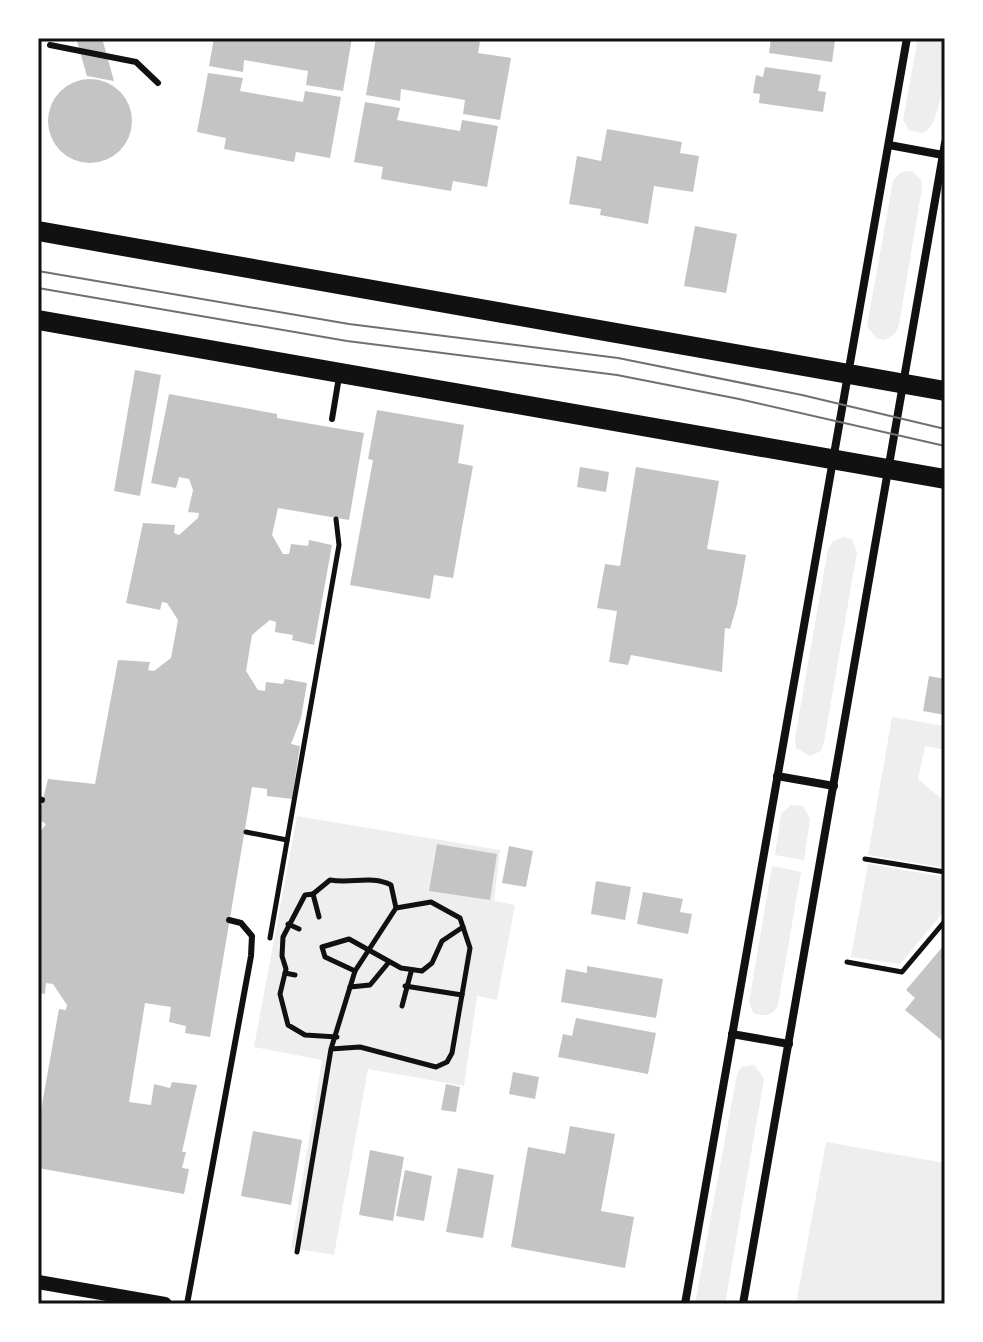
<svg xmlns="http://www.w3.org/2000/svg" width="983" height="1342" viewBox="0 0 983 1342" font-family="Figtree,sans-serif">
  <style>
    .green { fill: #eee }
    .building { fill: #c4c4c4 }
    .lines { fill: none; stroke-linecap: round; stroke-linejoin: round }
    .path { stroke: #111; stroke-width: 5 }
    .service { stroke: #111; stroke-width: 6 }
    .minor { stroke: #111; stroke-width: 8 }
    .tertiary { stroke: #111; stroke-width: 14 }
    .primary { stroke: #111; stroke-width: 20 }
    .tram { stroke: #707070; stroke-width: 2 }
    .neatline { fill: none; stroke: #111; stroke-width: 3 }
  </style>
  <rect width="100%" height="100%" fill="#fff"/>
  <g class="green">
    <path d="M918,38h27c0,21 -2,89 -23,95l-13,-3 -6,-10z"/>
    <path d="M912,171l9,9 1,8 -23,137 -4,9 -11,6 -8,-2 -9,-12 26,-145 8,-9z"/>
    <path d="M844,537l8,2 5,13 -33,190 -3,9 -11,5 -14,-8 -1,-10 33,-189 5,-8z"/>
    <path d="M892,717l53,9v24l-20,-4 -7,33 27,23v66l-77,-13z"/>
    <path d="M791,805l12,1 7,13 -6,41 -29,-5 6,-41z"/>
    <path d="M297,816l203,34 -6,51 21,4 -18,95 -20,-4 -13,90 -96,-17 -34,186 -43,-7 31,-188 -68,-13z"/>
    <path d="M868,864l77,13v33l-45,54 -49,-7z"/>
    <path d="M772,866l29,6 -23,133c-4,11 -15,12 -25,8l-4,-11z"/>
    <path d="M754,1065l10,14 -39,225h-30l42,-230 4,-7z"/>
    <path d="M826,1142l119,21v141h-149z"/>
  </g>
  <g class="building">
    <path d="M76,38h26l12,43 -27,-5z"/>
    <path d="M214,38h138l-9,53 -37,-6 2,-14 -64,-11 -1,12 -34,-6z"/>
    <path d="M376,38h80l24,4 -2,11 33,5 -11,62 -37,-6 2,-14 -64,-11 -1,12 -34,-6z"/>
    <path d="M771,38l64,2 -3,22 -63,-9z"/>
    <path d="M765,67l56,8 -3,16 8,1 -3,20 -64,-9 1,-9 -7,-1 3,-18 7,2z"/>
    <path d="M208,73l35,5 -3,13 63,11 2,-11 36,6 -11,61 -34,-6 -2,10 -70,-13 2,-11 -29,-6z"/>
    <circle cx="90" cy="121" r="42"/>
    <path d="M365,102l35,6 -3,12 63,11 2,-11 36,6 -11,61 -34,-6 -2,10 -70,-12 2,-12 -29,-5z"/>
    <path d="M607,129l75,13 -2,11 19,3 -6,36 -39,-6 -6,38 -48,-9 1,-6 -32,-5 8,-48 24,5z"/>
    <path d="M695,226l42,8 -11,59 -42,-7z"/>
    <path d="M135,370l26,5 -21,121 -26,-5z"/>
    <path d="M169,394l108,20v4l87,15 -15,87 -71,-12 -6,27 11,19h6l2,-10 17,2 1,-6 23,5 -18,100 -22,-5 1,-5 -18,-3 1,-10 -6,-2 -18,15 -6,36 12,19 7,1 1,-9 17,2 2,-5 22,4 -6,35 -10,26 9,2 -8,53 -25,-3v-7l-15,-2 -42,250 -25,-4 1,-7 -17,-4 2,-15 -26,-4 -16,99 22,3 3,-21 16,4 2,-6 25,3 -15,67h4l-4,16 7,1 -5,25 -146,-26 3,-38 -3,-3 21,-118 7,1 1,-5 -14,-21 -7,-1 -1,11 -7,-1v-158l8,-11 -8,-5 10,-40 47,5 23,-124 32,2 -2,8 6,1 17,-13 7,-38 -11,-17 -5,-1 -2,8 -34,-7 17,-80 32,2 -1,8 5,2 19,-17 1,-5 -11,-1 5,-22 -4,-11 -10,-2 -3,11 -25,-5z"/>
    <path d="M377,410l87,15 -6,38 15,3 -20,112 -19,-3 -4,24 -80,-14 23,-125 -5,-1z"/>
    <path d="M580,467l29,5 -3,20 -29,-5z"/>
    <path d="M636,467l83,14 -12,68 39,6 -9,50 -7,24 -5,-1 -3,44 -91,-17 -3,10 -19,-3 8,-51 -20,-3 8,-44 15,2z"/>
    <path d="M929,676l16,3v36l-22,-4z"/>
    <path d="M437,844l60,10 -7,46 -61,-9z"/>
    <path d="M509,846l24,5 -7,36 -24,-4z"/>
    <path d="M596,881l35,6 -6,33 -34,-6z"/>
    <path d="M643,892l40,7 -3,13 12,2 -4,20 -51,-10z"/>
    <path d="M945,944v99l-40,-33 10,-12 -9,-8z"/>
    <path d="M587,966l76,13 -7,39 -95,-16 5,-33 21,4z"/>
    <path d="M576,1018l80,15 -8,41 -90,-17 5,-23 9,2z"/>
    <path d="M513,1072l26,5 -4,22 -26,-5z"/>
    <path d="M446,1084l14,3 -4,25 -15,-2z"/>
    <path d="M570,1126l45,8 -14,77 33,6 -9,51 -114,-21 17,-100 37,7z"/>
    <path d="M253,1131l49,9 -11,65 -50,-9z"/>
    <path d="M370,1150l34,7 -11,64 -34,-6z"/>
    <path d="M458,1168l36,7 -11,63 -37,-6z"/>
    <path d="M405,1170l27,6 -8,45 -28,-5z"/>
  </g>
  <g class="lines">
    <g class="path">
      <path d="M246,832l41,8"/>
      <path d="M865,859l80,13"/>
      <path d="M313,894l17,-14c21,4 42,-5 61,5l5,23"/>
      <path d="M319,917l-6,-23 -8,1 -22,42 -1,19 4,13 -6,25 8,31 17,10 32,2"/>
      <path d="M288,924l11,5"/>
      <path d="M270,938l69,-393 -3,-26"/>
      <path d="M847,962l55,10 43,-51"/>
      <path d="M355,971l-30,-14 -3,-10 27,-8 52,29 21,3 10,-8 10,-22 21,-14"/>
      <path d="M285,973l10,2"/>
      <path d="M405,986l57,9"/>
      <path d="M350,987l20,-2 19,-23"/>
      <path d="M402,1006l9,-34"/>
      <path d="M297,1252l34,-203 24,-78 41,-63 35,-6 29,16 10,30 -18,105 -5,9 -11,5 -76,-20 -29,2"/>
    </g>
    <g class="service">
      <path d="M50,45l86,17 22,21"/>
      <path d="M332,419l7,-42"/>
      <path d="M38,799l4,1"/>
      <path d="M38,1025v-2"/>
      <path d="M187,1304l64,-348 1,-20 -11,-13 -12,-3"/>
    </g>
    <g class="minor">
      <path d="M889,145l54,10"/>
      <path d="M777,776l57,10"/>
      <path d="M732,1034l57,10"/>
      <path d="M685,1304l222,-1266"/>
      <path d="M743,1304l202,-1161"/>
    </g>
    <path class="tertiary" d="M38,1282l127,22"/>
    <g class="primary">
      <path d="M38,231l907,160"/>
      <path d="M38,320l907,159"/>
    </g>
    <g class="tram">
      <path d="M38,271l311,53 269,34 184,37 143,34"/>
      <path d="M38,288l309,53 270,34 122,24 206,47"/>
    </g>
  </g>
  <rect width="983" height="1342" fill="none" stroke="#ffffff" stroke-width="80"/>
  <rect x="40" y="40" width="903" height="1262" class="neatline"/>
</svg>
